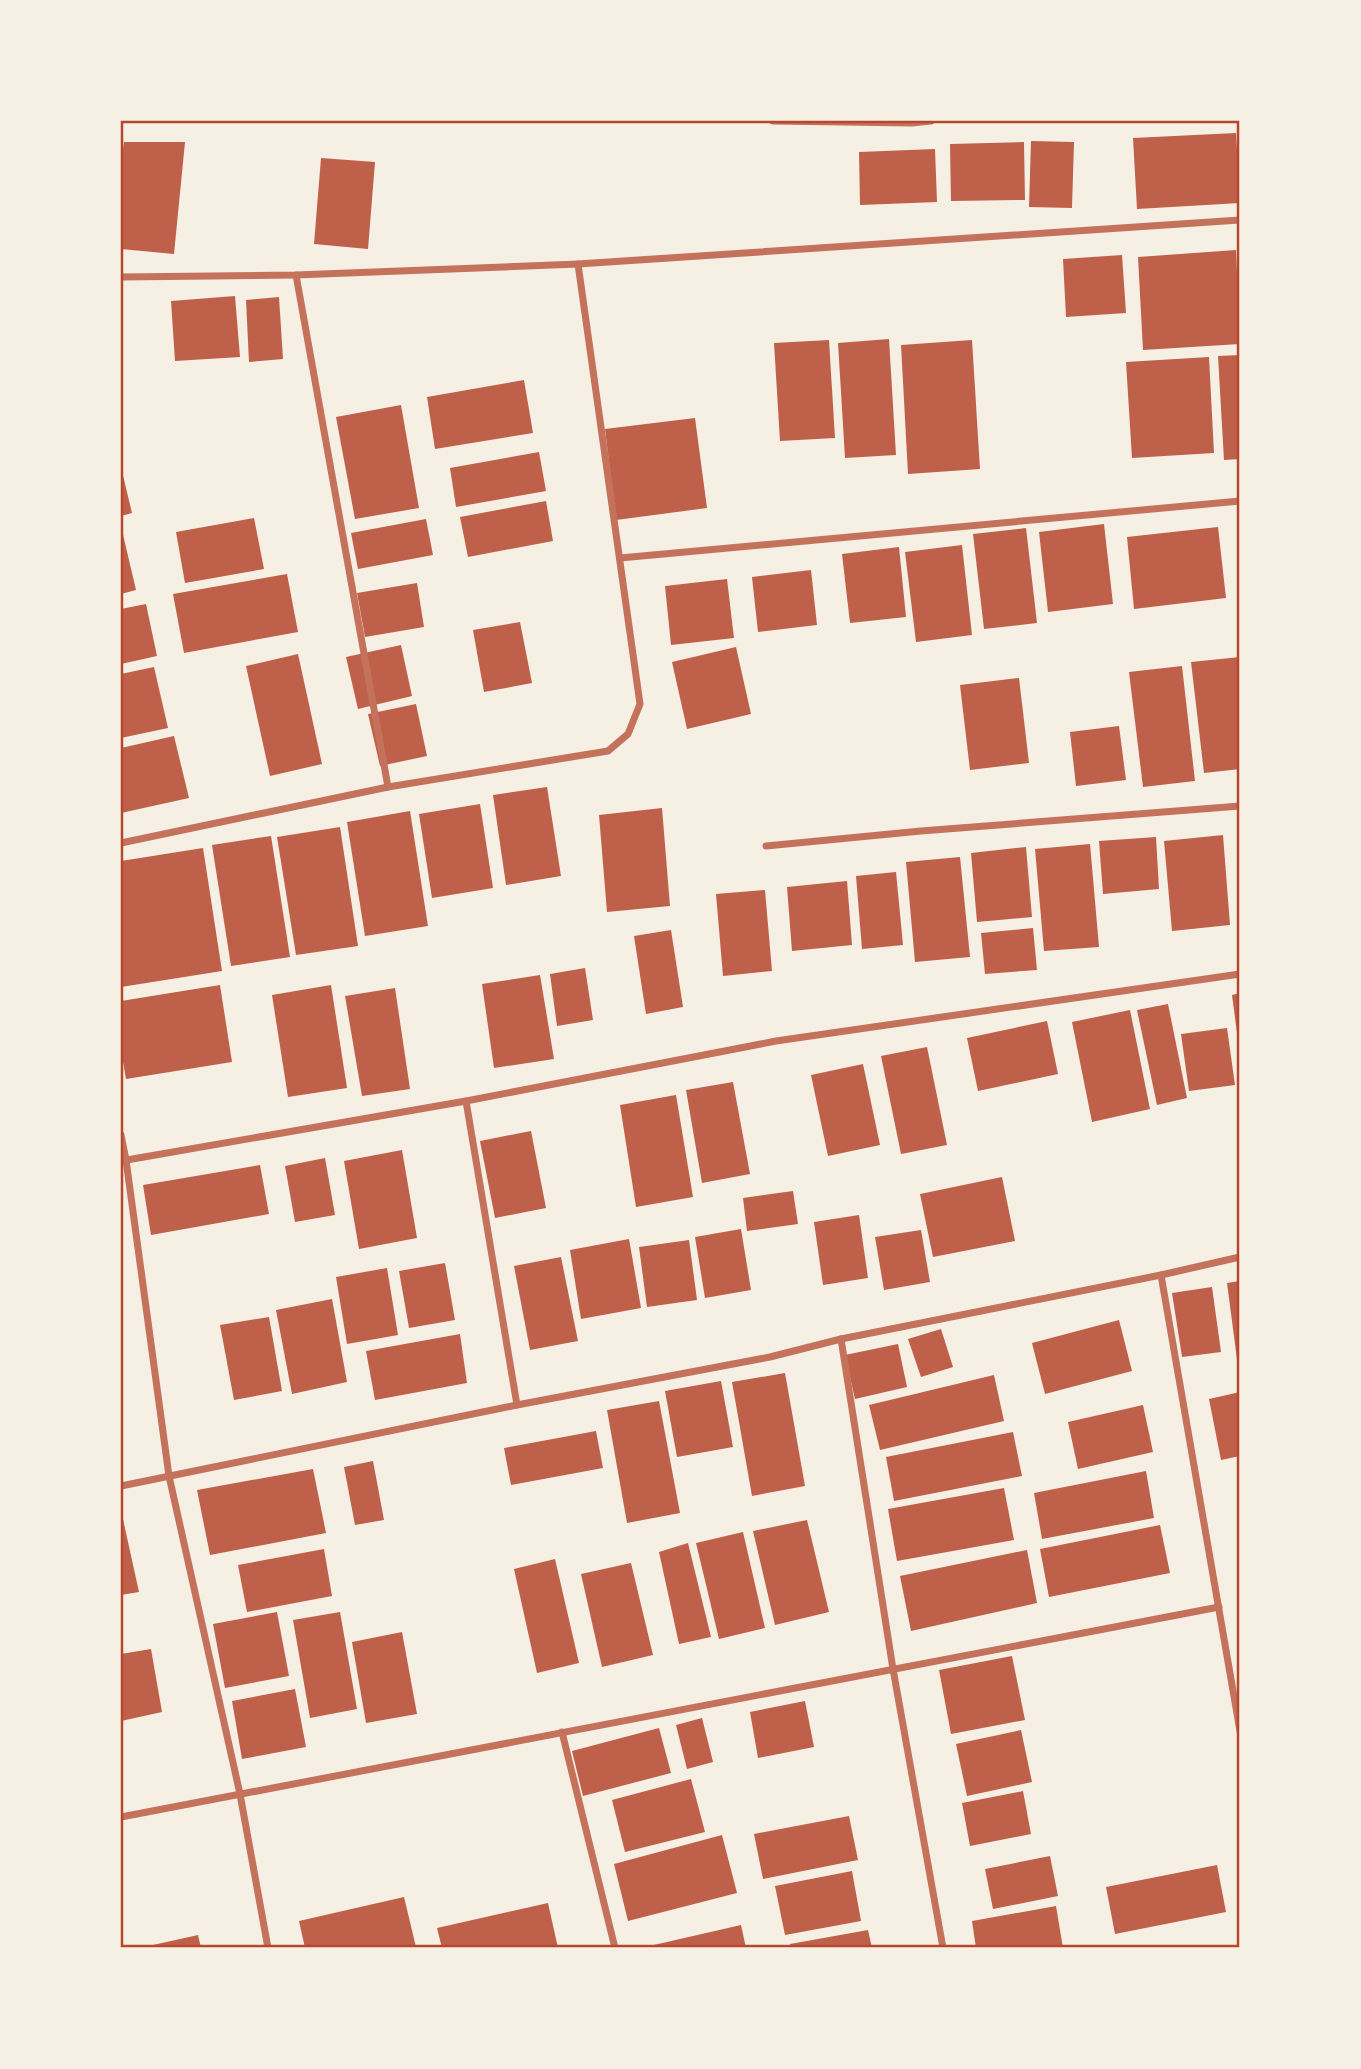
<svg xmlns="http://www.w3.org/2000/svg" width="1361" height="2069" viewBox="0 0 1361 2069" font-family="'IBM Plex Sans',sans-serif">
  <style>
    .building { fill: #bf614a }
    .lines { fill: none; stroke-linecap: round; stroke-linejoin: round }
    .minor { stroke: #c5725c; stroke-width: 7 }
    .neatline { fill: none; stroke: #b5482f; stroke-width: 2.5 }
  </style>
  <rect width="100%" height="100%" fill="#f6efe4"/>
  <g class="building">
    <path d="M1236,133l4,70 -103,6 -4,-71z"/>
    <path d="M1031,141l43,1 -2,66 -43,-1z"/>
    <path d="M124,142h61l-11,112 -53,-5v-86z"/>
    <path d="M1024,142l1,58 -74,1 -1,-57z"/>
    <path d="M935,149l2,53 -77,3 -1,-53z"/>
    <path d="M321,158l54,4 -7,87 -54,-5z"/>
    <path d="M1236,250l4,94 -97,6 -5,-93z"/>
    <path d="M1122,255l4,58 -60,4 -3,-58z"/>
    <path d="M235,296l5,61 -65,4 -4,-60z"/>
    <path d="M279,297l4,62 -34,3 -3,-62z"/>
    <path d="M889,339l7,116 -51,3 -7,-115z"/>
    <path d="M829,340l6,98 -55,3 -6,-98z"/>
    <path d="M972,340l8,129 -72,5 -7,-129z"/>
    <path d="M1240,355v104l-16,1 -6,-104z"/>
    <path d="M1209,357l5,96 -82,5 -6,-96z"/>
    <path d="M524,380l9,53 -98,16 -8,-52z"/>
    <path d="M401,405l18,103 -64,11 -19,-102z"/>
    <path d="M695,418l12,90 -91,12 -11,-91z"/>
    <path d="M539,452l7,39 -90,16 -6,-39z"/>
    <path d="M121,467l11,46 -11,3z"/>
    <path d="M546,501l7,40 -85,16 -8,-40z"/>
    <path d="M254,518l10,51 -79,14 -9,-51z"/>
    <path d="M426,519l7,36 -75,14 -7,-36z"/>
    <path d="M1104,524l9,80 -65,8 -9,-80z"/>
    <path d="M121,526l15,64 -15,4z"/>
    <path d="M1218,527l8,71 -92,11 -7,-72z"/>
    <path d="M1026,528l11,95 -53,6 -11,-95z"/>
    <path d="M962,545l10,90 -56,7 -11,-90z"/>
    <path d="M899,547l7,70 -56,6 -8,-69z"/>
    <path d="M811,570l6,55 -59,7 -6,-55z"/>
    <path d="M287,574l11,58 -114,21 -11,-59z"/>
    <path d="M727,579l7,59 -63,7 -6,-59z"/>
    <path d="M417,583l7,44 -59,10 -8,-44z"/>
    <path d="M146,604l11,52 -36,8v-55z"/>
    <path d="M520,622l12,61 -48,9 -11,-62z"/>
    <path d="M401,645l11,51 -54,13 -12,-52z"/>
    <path d="M736,647l15,67 -64,15 -15,-67z"/>
    <path d="M298,654l24,110 -52,12 -24,-110z"/>
    <path d="M1240,657v112l-36,4 -13,-111z"/>
    <path d="M1182,666l13,115 -52,6 -14,-115z"/>
    <path d="M154,667l14,61 -47,10v-64z"/>
    <path d="M1019,678l10,85 -59,7 -10,-85z"/>
    <path d="M416,704l11,52 -47,10 -12,-52z"/>
    <path d="M1119,726l7,54 -50,6 -6,-54z"/>
    <path d="M174,736l15,62 -68,15v-65z"/>
    <path d="M547,787l14,89 -55,9 -13,-90z"/>
    <path d="M480,804l13,84 -61,10 -13,-84z"/>
    <path d="M662,808l8,98 -63,6 -8,-97z"/>
    <path d="M410,811l18,115 -63,10 -18,-114z"/>
    <path d="M340,827l18,119 -62,9 -19,-118z"/>
    <path d="M1223,835l7,90 -58,6 -8,-90z"/>
    <path d="M271,836l19,121 -59,9 -19,-121z"/>
    <path d="M1156,837l3,52 -56,5 -4,-53z"/>
    <path d="M1090,844l9,103 -55,4 -9,-102z"/>
    <path d="M1026,847l6,70 -55,5 -6,-69z"/>
    <path d="M203,848l19,123 -101,16v-126z"/>
    <path d="M960,857l10,100 -55,5 -9,-100z"/>
    <path d="M896,872l7,73 -41,4 -6,-73z"/>
    <path d="M847,881l5,64 -60,6 -5,-64z"/>
    <path d="M765,890l7,81 -49,5 -7,-82z"/>
    <path d="M1033,928l4,42 -52,4 -4,-41z"/>
    <path d="M671,930l12,77 -37,7 -12,-78z"/>
    <path d="M585,968l8,52 -36,6 -7,-52z"/>
    <path d="M540,975l14,84 -60,9 -12,-84z"/>
    <path d="M220,985l12,77 -106,17 -5,-29v-49z"/>
    <path d="M331,985l16,103 -59,9 -16,-102z"/>
    <path d="M395,988l15,101 -48,7 -17,-100z"/>
    <path d="M1240,993v55h-1l-7,-53z"/>
    <path d="M1168,1004l19,94 -30,7 -20,-95z"/>
    <path d="M1130,1010l20,99 -58,13 -20,-100z"/>
    <path d="M1047,1021l11,53 -80,17 -11,-53z"/>
    <path d="M1227,1028l8,57 -46,6 -8,-57z"/>
    <path d="M927,1047l20,98 -46,9 -20,-98z"/>
    <path d="M863,1064l17,81 -52,11 -17,-81z"/>
    <path d="M733,1082l17,92 -48,9 -16,-93z"/>
    <path d="M676,1095l17,102 -57,10 -16,-102z"/>
    <path d="M531,1131l15,77 -51,10 -15,-77z"/>
    <path d="M402,1150l15,88 -58,11 -15,-88z"/>
    <path d="M325,1158l10,57 -40,7 -10,-56z"/>
    <path d="M260,1165l9,49 -118,21 -8,-50z"/>
    <path d="M1002,1177l13,64 -82,16 -13,-63z"/>
    <path d="M793,1191l5,33 -51,7 -4,-33z"/>
    <path d="M859,1215l9,63 -45,7 -9,-63z"/>
    <path d="M741,1229l10,61 -46,8 -10,-61z"/>
    <path d="M921,1230l9,52 -46,8 -9,-53z"/>
    <path d="M629,1239l12,69 -60,11 -11,-69z"/>
    <path d="M689,1240l8,60 -50,7 -8,-60z"/>
    <path d="M561,1257l17,84 -48,9 -16,-84z"/>
    <path d="M445,1263l10,57 -46,8 -10,-57z"/>
    <path d="M387,1268l11,67 -51,9 -11,-67z"/>
    <path d="M1240,1281v85l-2,1 -11,-84z"/>
    <path d="M1212,1287l9,65 -39,5 -10,-64z"/>
    <path d="M332,1299l15,83 -55,12 -16,-84z"/>
    <path d="M269,1317l13,74 -48,9 -14,-75z"/>
    <path d="M1119,1320l13,51 -87,23 -13,-51z"/>
    <path d="M941,1329l12,38 -32,10 -13,-38z"/>
    <path d="M460,1334l7,49 -92,17 -9,-49z"/>
    <path d="M898,1344l9,43 -52,12 -10,-44z"/>
    <path d="M785,1373l20,113 -53,10 -20,-114z"/>
    <path d="M994,1375l10,46 -124,29 -11,-45z"/>
    <path d="M721,1381l12,66 -56,10 -12,-66z"/>
    <path d="M1240,1392v64l-19,4 -12,-61z"/>
    <path d="M659,1401l21,112 -53,10 -20,-113z"/>
    <path d="M1143,1405l10,47 -75,17 -10,-47z"/>
    <path d="M596,1431l7,37 -92,17 -7,-37z"/>
    <path d="M1013,1432l9,44 -128,25 -8,-44z"/>
    <path d="M373,1461l11,59 -29,5 -11,-58z"/>
    <path d="M313,1469l13,64 -116,22 -13,-65z"/>
    <path d="M1146,1471l8,47 -112,21 -8,-46z"/>
    <path d="M1004,1488l10,52 -117,21 -9,-52z"/>
    <path d="M121,1510l18,82 -18,3z"/>
    <path d="M807,1520l22,92 -54,13 -22,-94z"/>
    <path d="M1160,1525l10,48 -121,24 -9,-48z"/>
    <path d="M743,1532l22,96 -46,11 -23,-96z"/>
    <path d="M688,1543l23,94 -32,7 -20,-92z"/>
    <path d="M324,1549l8,47 -85,16 -9,-47z"/>
    <path d="M1027,1550l10,53 -126,28 -11,-55z"/>
    <path d="M555,1559l24,104 -42,10 -23,-104z"/>
    <path d="M631,1563l22,92 -51,12 -21,-93z"/>
    <path d="M277,1612l12,64 -64,12 -12,-64z"/>
    <path d="M340,1612l17,97 -47,9 -17,-98z"/>
    <path d="M402,1632l15,82 -51,9 -14,-81z"/>
    <path d="M151,1649l11,63 -41,9v-67z"/>
    <path d="M1012,1656l13,64 -74,14 -12,-64z"/>
    <path d="M295,1689l11,58 -64,12 -10,-58z"/>
    <path d="M805,1701l9,46 -56,11 -8,-46z"/>
    <path d="M702,1718l11,44 -26,7 -11,-44z"/>
    <path d="M659,1728l12,45 -88,23 -11,-45z"/>
    <path d="M1021,1730l11,52 -65,14 -11,-52z"/>
    <path d="M691,1779l14,53 -80,20 -13,-52z"/>
    <path d="M1023,1791l8,43 -61,12 -8,-43z"/>
    <path d="M849,1816l9,44 -95,19 -9,-45z"/>
    <path d="M722,1835l15,58 -109,28 -14,-57z"/>
    <path d="M1050,1856l8,40 -65,13 -8,-40z"/>
    <path d="M1217,1865l9,47 -111,22 -9,-47z"/>
    <path d="M852,1871l9,50 -76,14 -10,-49z"/>
    <path d="M404,1897l12,50 -111,1 -6,-27z"/>
    <path d="M548,1903l10,45h-116l-5,-20z"/>
    <path d="M1056,1906l7,42h-87l-4,-27z"/>
    <path d="M741,1925l5,23h-101v-1z"/>
    <path d="M868,1930l4,18h-81l-1,-4z"/>
    <path d="M198,1935l3,13h-57v-1z"/>
  </g>
  <g class="lines">
    <g class="minor">
      <path d="M773,121l139,2 19,-2"/>
      <path d="M578,264l662,-44"/>
      <path d="M296,275l92,512"/>
      <path d="M121,277l175,-2 282,-11 62,440 -12,30 -20,17 -220,36 -267,56"/>
      <path d="M620,558l620,-57"/>
      <path d="M766,846l155,-15 319,-25"/>
      <path d="M466,1101l51,304"/>
      <path d="M121,1135l5,25 43,316 71,318 28,154"/>
      <path d="M121,1161l345,-60 310,-60 464,-67"/>
      <path d="M1161,1275l79,456"/>
      <path d="M841,1339l52,330 50,279"/>
      <path d="M121,1486l396,-81 253,-48 71,-18 320,-64 79,-18"/>
      <path d="M562,1732l53,216"/>
      <path d="M121,1817l1098,-210"/>
    </g>
  </g>
  <rect width="1361" height="2069" fill="none" stroke="#f6efe4" stroke-width="245"/>
  <rect x="122" y="122" width="1116" height="1824" class="neatline"/>
</svg>
